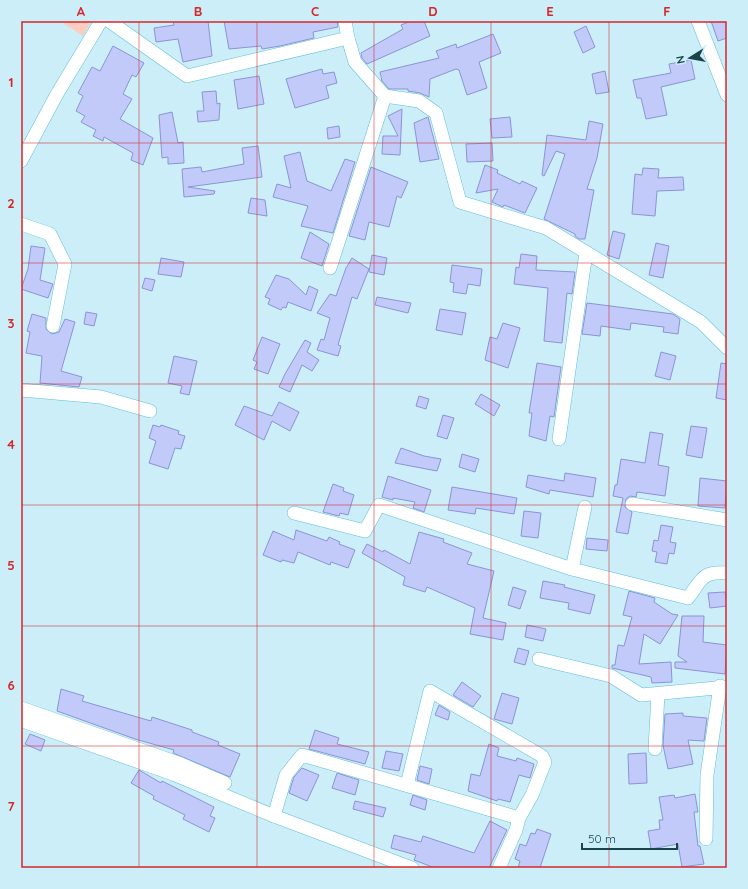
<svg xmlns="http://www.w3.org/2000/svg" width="748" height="889" viewBox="0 0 748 889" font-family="Quicksand,sans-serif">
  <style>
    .green { fill: #facdbf }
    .building { fill: #c2cafa; stroke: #8b94d5 }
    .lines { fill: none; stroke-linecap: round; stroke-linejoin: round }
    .minor-casing { stroke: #5fbfd8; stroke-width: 14 }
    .minor { stroke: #fff; stroke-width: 13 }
    .grid { fill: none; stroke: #d62828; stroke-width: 1; stroke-opacity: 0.55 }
    .neatline { fill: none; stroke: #d62828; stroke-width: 1.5 }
    .grid-label { font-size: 13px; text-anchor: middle; font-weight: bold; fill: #d62828 }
  </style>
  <rect width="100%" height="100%" fill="#cbeef8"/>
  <path class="green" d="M60,21h31l-8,15z"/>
  <g class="building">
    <path d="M173,21h35l4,35 -29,6 -5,-23 -22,3 -2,-14 20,-3z"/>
    <path d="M224,21h113l1,6 -25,5 1,6 -34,8 -18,3 -1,-3 -32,3z"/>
    <path d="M411,21h13l6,15 -63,28 -5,-6 -1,-5 42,-24 -2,-4z"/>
    <path d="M711,21h16v17l-9,3z"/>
    <path d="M586,26l9,21 -12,6 -9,-21z"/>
    <path d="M493,34l8,19 -22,9 8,26 -20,7 -8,-25 -3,-1 -26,10 -1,18 -9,-4 -12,-2v-2h-19l-7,-8 -2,-9 59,-14 -3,-7 20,-7 1,4z"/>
    <path d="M113,46l31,17 -8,14 -4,-2 -9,19 9,5 -12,20 33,19 -10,27 -12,-5 2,-7 -29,-16 -1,4 -10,-5 3,-6 -15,-8 4,-6 -9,-5 7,-15 -5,-3 14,-26 8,4z"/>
    <path d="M691,60l4,19 -34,8 6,28 -21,4 -5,-21h-4l-4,-18 38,-7 -2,-9z"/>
    <path d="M322,69l1,5 11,-2 3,11 -11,3 3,12 -34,10 -9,-29z"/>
    <path d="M605,71l4,21 -13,2 -4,-20z"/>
    <path d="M259,76l5,28 -26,5 -4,-29z"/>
    <path d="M216,91l1,13 3,-1 -1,17 -21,2 -1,-11h7l-2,-19z"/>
    <path d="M402,109l-2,46 -18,-1 1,-18h15l-10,-20z"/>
    <path d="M172,112l6,31 5,-1 1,21 -16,1v-7l-6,1 -3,-43z"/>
    <path d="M428,117l11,42 -19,3 -6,-39z"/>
    <path d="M510,117l2,20 -20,1 -2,-19z"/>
    <path d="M589,121l14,3 -6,34 -10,31 7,1 -9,49h-6l-4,-3v-2l-31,-15 21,-65 -9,-3 -12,25 -2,-1 5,-40 39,5z"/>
    <path d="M339,126l1,11 -12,2 -1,-11z"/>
    <path d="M492,143l1,18 -26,1 -1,-18z"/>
    <path d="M258,146l4,31 -74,10 27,4 -1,3 -30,3 -2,-28 19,-2 1,5 42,-8 -2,-16z"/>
    <path d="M300,152l7,29 24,10 14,-32 10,3 -22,71 -32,-7 7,-20 -35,-9 4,-13 14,4 -7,-32z"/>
    <path d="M485,165l13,5 -1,3 23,11 2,-3 15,7 -12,25 -21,-8 -1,2 -11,-5 6,-13 -22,4z"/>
    <path d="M371,167l37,15 -7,16 -4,-2 -8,31 -20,-5 -4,18 -16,-4z"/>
    <path d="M643,168l16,1 -1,9 25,-1 1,13 -27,1 -2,25 -23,-2 3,-40 7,1z"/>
    <path d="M251,198l14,2 2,16 -19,-3z"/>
    <path d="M613,231l12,3 -6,25 -12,-4z"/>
    <path d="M310,232l19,12 -7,22 -21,-8z"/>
    <path d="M656,243l13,3 -6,32 -14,-3z"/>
    <path d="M31,246l14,2 -5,32 13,4 -5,14 -27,-9 7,-20z"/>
    <path d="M521,254l16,2 -1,14 39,2 -3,22 -5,-1 -5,50 -18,-2 4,-53 -34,-4 2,-17 3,1z"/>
    <path d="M372,255l15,3 -3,17 -15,-3z"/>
    <path d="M161,258l23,4 -3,15 -23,-3z"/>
    <path d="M352,258l17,11 -12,30 -5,-2 -14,48 3,1 -3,10 -21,-6 4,-11 3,1 6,-22 -13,-5 13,-19 6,2 10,-28z"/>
    <path d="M452,265l30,4 -2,17 -12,-2 -2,10 -13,-2 1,-9 -4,-1z"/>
    <path d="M276,275l13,4 17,16 3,-9 9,4 -7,21 -23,-9 -2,6 -3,-1 -2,3 -13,-6 2,-5 -5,-2z"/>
    <path d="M145,278l10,2 -3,11 -10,-3z"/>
    <path d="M377,297l34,6 -3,10 -33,-8z"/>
    <path d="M587,303l86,11 7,5 -2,15 -15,-2 1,-5 -33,-4 -1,7 -29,-4 -1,10 -18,-2z"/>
    <path d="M440,309l26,4 -4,22 -26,-5z"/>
    <path d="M86,312l11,2 -3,12 -10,-2z"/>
    <path d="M32,314l14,4v11l6,5 7,-2 6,-13 10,3 -14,49 21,6 -3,10 -39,-4 2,-27 -16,-3 4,-21 -3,-1z"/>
    <path d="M503,323l17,5 -12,40 -23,-8 5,-23 7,2z"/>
    <path d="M262,337l18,7 -12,30 -14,-5 3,-7 -4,-2z"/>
    <path d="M305,340l6,3 -4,9 12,8 -7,11 -10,-6 -12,27 -11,-5 6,-13z"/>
    <path d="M661,352l15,4 -6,24 -15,-4z"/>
    <path d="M174,356l23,5 -8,34 -9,-2 2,-7 -14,-3z"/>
    <path d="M537,363l24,4 -7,50 -4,-1 -4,25 -17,-5 3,-23h-3z"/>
    <path d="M721,363l6,1v36l-11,-2z"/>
    <path d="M481,394l19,11 -6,11 -19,-12z"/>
    <path d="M419,396l10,3 -3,10 -10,-3z"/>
    <path d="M279,402l20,10 -9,19 -18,-10 -8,19 -29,-15 9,-19 28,10z"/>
    <path d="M443,415l11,3 -7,21 -10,-3z"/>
    <path d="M153,425l7,2 1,-2 18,6 -1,3 7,2 -4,13 -6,-1 -7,21 -19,-6 7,-22 -7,-3z"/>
    <path d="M691,426l16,2 -5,30 -16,-3z"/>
    <path d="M650,432l13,2 -5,31 11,2 -4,29 -28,-4 -1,5 -6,-1 -4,3 -1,8 7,5 -4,22 -12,-2 7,-34 -10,-2 2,-11h2l4,-26 24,4z"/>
    <path d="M401,448l23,8 17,3 -4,12 -42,-8z"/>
    <path d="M462,454l17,5 -4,13 -16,-5z"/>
    <path d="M565,473l31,5 -3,19 -43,-7 -1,4 -23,-7 2,-12 36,6z"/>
    <path d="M388,476l43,14 -7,22 -11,-4 2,-6 -22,-4v2l-11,-3z"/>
    <path d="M700,478l27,3 -2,27 -27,-2z"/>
    <path d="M333,484l11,4 -1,3 11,4 -6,20 -8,-2 -1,3 -16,-4z"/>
    <path d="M452,487l65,11 -3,16 -38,-6 -1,6 -27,-4z"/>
    <path d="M524,511l17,2 -3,25 -17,-2z"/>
    <path d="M661,525l12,2 -3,15 6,1 -2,11 -5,-1 -2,11 -12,-2 2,-10 -5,-1 2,-11 4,1z"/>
    <path d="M296,530l31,11 2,-4 11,5 -1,2 16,6 -7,18 -17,-6 -1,3 -32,-13 -4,11 -12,-3 -1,2 -18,-7 10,-24 21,9z"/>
    <path d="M419,532l25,7 -1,3 29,11 -5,11 27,7 -11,47 23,5 -3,17 -33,-6 5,-26 -48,-21 -2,5 -22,-7 2,-8 -43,-24 5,-9 16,8 1,-2 26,14z"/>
    <path d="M587,538l21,2 -1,11 -21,-2z"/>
    <path d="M543,581l22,4 -1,2 31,8 -5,19 -22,-5 1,-6 -29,-5z"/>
    <path d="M513,587l13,4 -6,18 -12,-4z"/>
    <path d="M629,591l26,7 -1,4 18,12 6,1 -18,29 -16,-10 -5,30 32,-2 1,20 -20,1 -1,-6 -39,-9v-3h3l3,-20 6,1 8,-29 -9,-2z"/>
    <path d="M725,592l2,14 -17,2 -2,-15z"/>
    <path d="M682,616h22l-1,26 24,3 -2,29 -50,-6v-6h12l-9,-6z"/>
    <path d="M527,625l19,4 -3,12 -18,-4z"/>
    <path d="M518,648l11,3 -4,14 -11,-3z"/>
    <path d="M462,682l19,14 -8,11 -20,-12z"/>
    <path d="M61,689l23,7 -2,5 69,20 1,-4 40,13v2l27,10 -1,3 22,9 -10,23 -57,-24 1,-3 -39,-11 -78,-28z"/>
    <path d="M502,693l17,5 -7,26 -18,-5z"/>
    <path d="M439,705l11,7 -2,8 -13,-5z"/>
    <path d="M683,713v3l24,2 -3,23 -16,-1 5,24 -25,5 -5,-24 2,-31z"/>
    <path d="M315,730l24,8 -2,6 32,8 -4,12 -56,-15z"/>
    <path d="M30,734l15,6 -4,11 -16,-7z"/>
    <path d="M489,744l10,4 -2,8 19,5 1,-3 17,6 -4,14 -11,-3 -9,27 -12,-3 -1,2 -29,-10 3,-17 9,2z"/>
    <path d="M386,751l17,3 -4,17 -17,-3z"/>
    <path d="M646,753l1,30 -18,1 -1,-30z"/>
    <path d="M420,766l12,3 -3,15 -12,-4z"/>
    <path d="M302,768l17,7 -12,26 -18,-8 5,-16z"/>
    <path d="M139,770l22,13 1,-2 52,26 -4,9 5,2 -6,14 -26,-13 2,-4 -32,-16 1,-3 -23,-13z"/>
    <path d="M337,773l22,7 -4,15 -23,-7z"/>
    <path d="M695,794l3,18h-4l4,34h2l4,18 -22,3 -4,-23 -27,5 -3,-18 12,-2 -1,-9h4l-4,-23 15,-2 1,3z"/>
    <path d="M413,795l14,5 -2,10 -15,-5z"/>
    <path d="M355,801l31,7 -3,9 -30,-8z"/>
    <path d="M490,821l17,9 -18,38h-54l-21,-8 2,-5 -25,-7 3,-13 27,7 2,-6 51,17z"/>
    <path d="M537,829l14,5 -11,34h-22l2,-7 -5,-2 5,-15 6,2 5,-13 4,1z"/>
  </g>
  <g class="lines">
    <g class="minor-casing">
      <g id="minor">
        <path d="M109,21l78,55 161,-38"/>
        <path d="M345,21l3,17 7,24 30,34 34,5 17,12 24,89 86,26 155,94 26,26"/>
        <path d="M698,21l29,74"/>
        <path d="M21,161l36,-67 44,-73"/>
        <path d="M21,224l29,10 15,30 -12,62"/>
        <path d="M330,268l55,-172"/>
        <path d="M21,390l80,7 49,14"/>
        <path d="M559,439l27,-186"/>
        <path d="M632,504l95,16"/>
        <path d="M294,513l71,18 14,-26 193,64 116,29c14,-19 14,-27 39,-25"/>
        <path d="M572,569l13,-62"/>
        <path d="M539,659l72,17 30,19 86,-8"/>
        <path d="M21,708l160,56 44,19"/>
        <path d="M23,721l150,53 101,42 138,52"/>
        <path d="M655,749l3,-55"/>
        <path d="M407,785l23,-94 112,65 3,6 -13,33 -13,23"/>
        <path d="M274,816l12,-41 16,-20 217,63 -3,12 -17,38"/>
        <path d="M706,839l1,-64 13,-89"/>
      </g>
    </g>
    <use href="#minor" class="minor"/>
  </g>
  <path class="grid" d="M139,21v847M257,21v847M374,21v847M491,21v847M609,21v847M21,143h706M21,263h706M21,384h706M21,505h706M21,626h706M21,746h706"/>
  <rect width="748" height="889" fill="none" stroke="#cbeef8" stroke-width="44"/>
  <g transform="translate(690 58) rotate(259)" stroke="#cbeef8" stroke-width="3" paint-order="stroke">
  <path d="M0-3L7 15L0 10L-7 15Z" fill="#1a434d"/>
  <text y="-6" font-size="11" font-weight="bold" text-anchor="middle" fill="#1a434d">N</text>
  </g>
  <path d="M582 843v6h95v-6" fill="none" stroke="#1a434d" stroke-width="2"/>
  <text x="588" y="843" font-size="12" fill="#1a434d" stroke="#cbeef8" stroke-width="3" paint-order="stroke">50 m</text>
  <rect x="22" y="22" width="704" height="845" class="neatline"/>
  <g class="grid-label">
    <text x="81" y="16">A</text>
    <text x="198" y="16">B</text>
    <text x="315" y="16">C</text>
    <text x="433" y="16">D</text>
    <text x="550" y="16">E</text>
    <text x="667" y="16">F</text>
    <text x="11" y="87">1</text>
    <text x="11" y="208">2</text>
    <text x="11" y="328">3</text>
    <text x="11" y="449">4</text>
    <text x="11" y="570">5</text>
    <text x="11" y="690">6</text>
    <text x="11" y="811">7</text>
  </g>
</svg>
